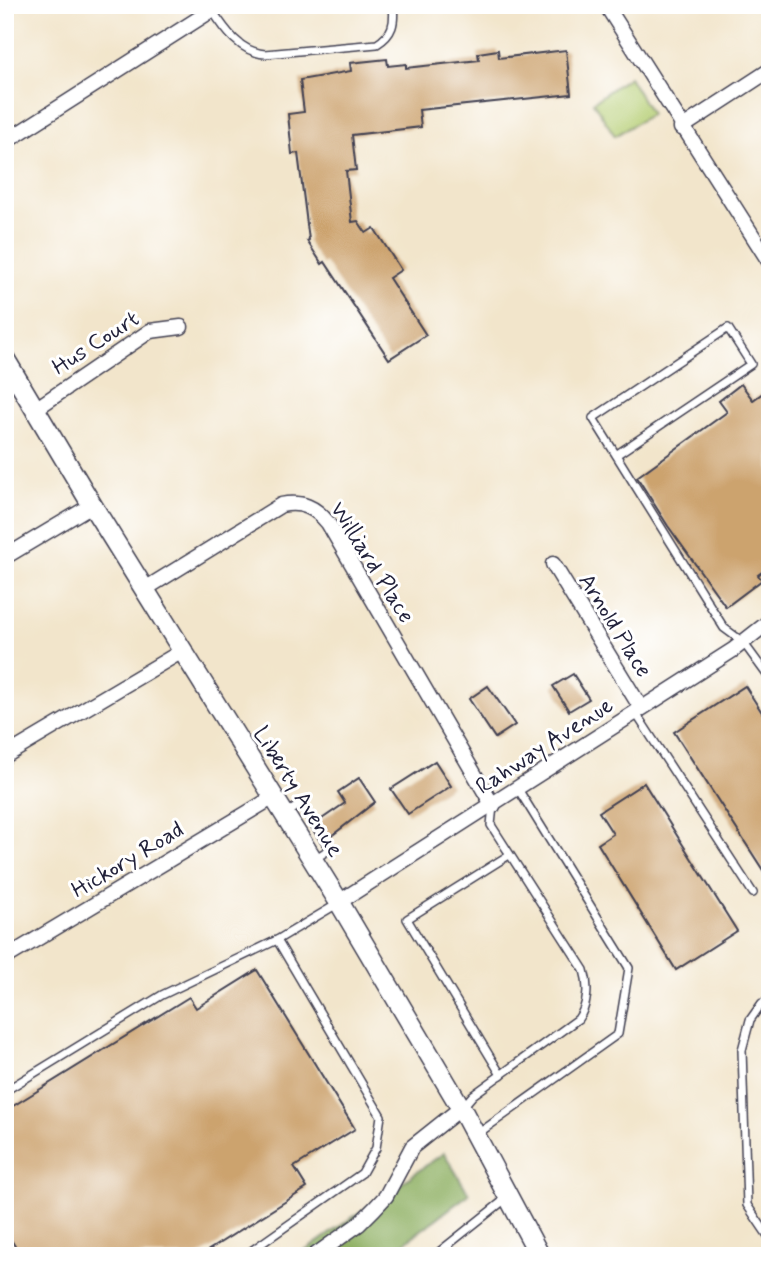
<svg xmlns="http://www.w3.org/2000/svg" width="775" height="1261" viewBox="0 0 775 1261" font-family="Mynerve,sans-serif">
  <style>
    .green { fill: #b5ce73; stroke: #6c7857; stroke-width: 2 }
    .forest { fill: #90b165; stroke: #596a50; stroke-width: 2 }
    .building { fill: #cca36e }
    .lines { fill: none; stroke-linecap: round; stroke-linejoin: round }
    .lane-casing { stroke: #413f51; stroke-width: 10 }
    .street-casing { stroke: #413f51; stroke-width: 17 }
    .secondary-casing { stroke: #413f51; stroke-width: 22 }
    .lane { stroke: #fff; stroke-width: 7 }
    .street { stroke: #fff; stroke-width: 14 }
    .secondary { stroke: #fff; stroke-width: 19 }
    .labels { text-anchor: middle; stroke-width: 6; stroke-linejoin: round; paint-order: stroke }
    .street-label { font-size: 23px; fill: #22223b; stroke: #fff }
  </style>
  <rect width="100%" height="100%" fill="#fff"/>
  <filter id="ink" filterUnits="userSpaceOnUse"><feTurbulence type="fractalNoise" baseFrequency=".0143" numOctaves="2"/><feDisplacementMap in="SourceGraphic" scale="14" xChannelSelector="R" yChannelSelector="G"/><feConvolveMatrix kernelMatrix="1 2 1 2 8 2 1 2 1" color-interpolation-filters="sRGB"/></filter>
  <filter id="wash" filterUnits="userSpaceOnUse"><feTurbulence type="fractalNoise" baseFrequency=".00686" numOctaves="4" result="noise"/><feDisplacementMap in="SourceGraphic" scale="28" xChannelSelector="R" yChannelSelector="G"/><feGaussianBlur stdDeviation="1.57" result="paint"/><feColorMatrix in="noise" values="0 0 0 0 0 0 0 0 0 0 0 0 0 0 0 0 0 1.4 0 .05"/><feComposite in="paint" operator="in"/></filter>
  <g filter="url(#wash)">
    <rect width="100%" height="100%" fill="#f2e5cb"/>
    <path class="green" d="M629,77l22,37 -36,22 -22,-34z"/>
    <path class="forest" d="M444,1153l25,41 -82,62h-89z"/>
    <g id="blocks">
      <g class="building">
        <path d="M498,50l1,8 67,-8 5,44 -152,16 2,17 -69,8 4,35 -10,1 6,51 6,-1 8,12 8,-5 27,42 -12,8 37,57 -37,24 -64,-97 -3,2 -15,-23 2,-1 -11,-87 -6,1 -4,-40 16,-2 -4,-32 51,-9 -1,-8 37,-4 1,7 18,-2v4l73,-8 -1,-7z"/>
        <path d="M741,384l12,16 17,-12v178l-12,9 4,5 -36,27 -58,-81 -31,-49 90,-65 -8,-11z"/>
        <path d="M573,674l16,25 -20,12 -16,-25z"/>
        <path d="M488,686l27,39 -20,13 -26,-39z"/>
        <path d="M745,686l25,39v156l-96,-149z"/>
        <path d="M435,761l16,25 -43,28 -17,-25z"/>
        <path d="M359,778l16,24 -45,35 -11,-16 26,-18 -7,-11z"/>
        <path d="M644,783l93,148 -61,39 -78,-126 15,-10 -14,-22z"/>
        <path d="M257,970l98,159 -61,38 13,21 -108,68h-178l-16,-26v-119l184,-114 7,11z"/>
      </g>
    </g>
  </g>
  <g filter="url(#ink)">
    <use href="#blocks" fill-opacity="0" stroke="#413f51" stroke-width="2"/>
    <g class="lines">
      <g class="lane-casing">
        <g id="lane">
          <path d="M212,10c13,20 28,42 53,44l112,-10c16,-10 18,-21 16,-39"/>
          <path d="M616,455l135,-91 -23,-36 -135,90 131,210 19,14 27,37"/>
          <path d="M635,712l118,181"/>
          <path d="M287,813l14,-9 29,45 -17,11"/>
          <path d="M770,1001l-8,2 -12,17 -8,30 5,155 23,34"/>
          <path d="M501,1075l-94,-156 102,-64"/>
          <path d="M5,1091l157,-96 115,-55 62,-37"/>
          <path d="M462,1108l11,-13 105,-76c10,-13 11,-33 6,-49l-93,-145 2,-19"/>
          <path d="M476,1135l142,-101 11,-66 -111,-179"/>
          <path d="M448,1246l6,10"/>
          <path d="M244,1256l118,-83 14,-25 5,-32 -104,-176"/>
          <path d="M434,1256l74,-59"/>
        </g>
      </g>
      <g class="street-casing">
        <g id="street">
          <path d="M606,5l164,258"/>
          <path d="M681,128l89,-58"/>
          <path d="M5,142l215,-137"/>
          <path d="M37,408l113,-77 31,-4"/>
          <path d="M5,557l87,-52"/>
          <path d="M553,564l88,144"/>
          <path d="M145,589l136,-84c21,-4 34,2 47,18l165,283"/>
          <path d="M5,756l179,-106"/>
          <path d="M339,902l394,-252 37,-29"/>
          <path d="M5,958l267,-160"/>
          <path d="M314,1256l45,-32 15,-15 12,-13 26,-49 49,-39"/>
        </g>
      </g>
      <g class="secondary-casing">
        <path id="secondary" d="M5,359l87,146 247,397 122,206 79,148"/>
      </g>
      <use href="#lane" class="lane"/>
      <use href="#street" class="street"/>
      <use href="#secondary" class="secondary"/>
    </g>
  </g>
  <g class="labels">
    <g class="street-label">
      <text transform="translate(95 342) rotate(-33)" y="8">Hus Court</text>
      <text transform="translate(373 562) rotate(58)" y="8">Williard Place</text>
      <text transform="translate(616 625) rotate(58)" y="8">Arnold Place</text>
      <text transform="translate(544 745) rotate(-33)" y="8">Rahway Avenue</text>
      <text transform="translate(299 791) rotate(58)" y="8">Liberty Avenue</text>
      <text transform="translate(127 859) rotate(-31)" y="8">Hickory Road</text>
    </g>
  </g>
  <rect width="775" height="1261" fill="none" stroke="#fff" stroke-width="28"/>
</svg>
